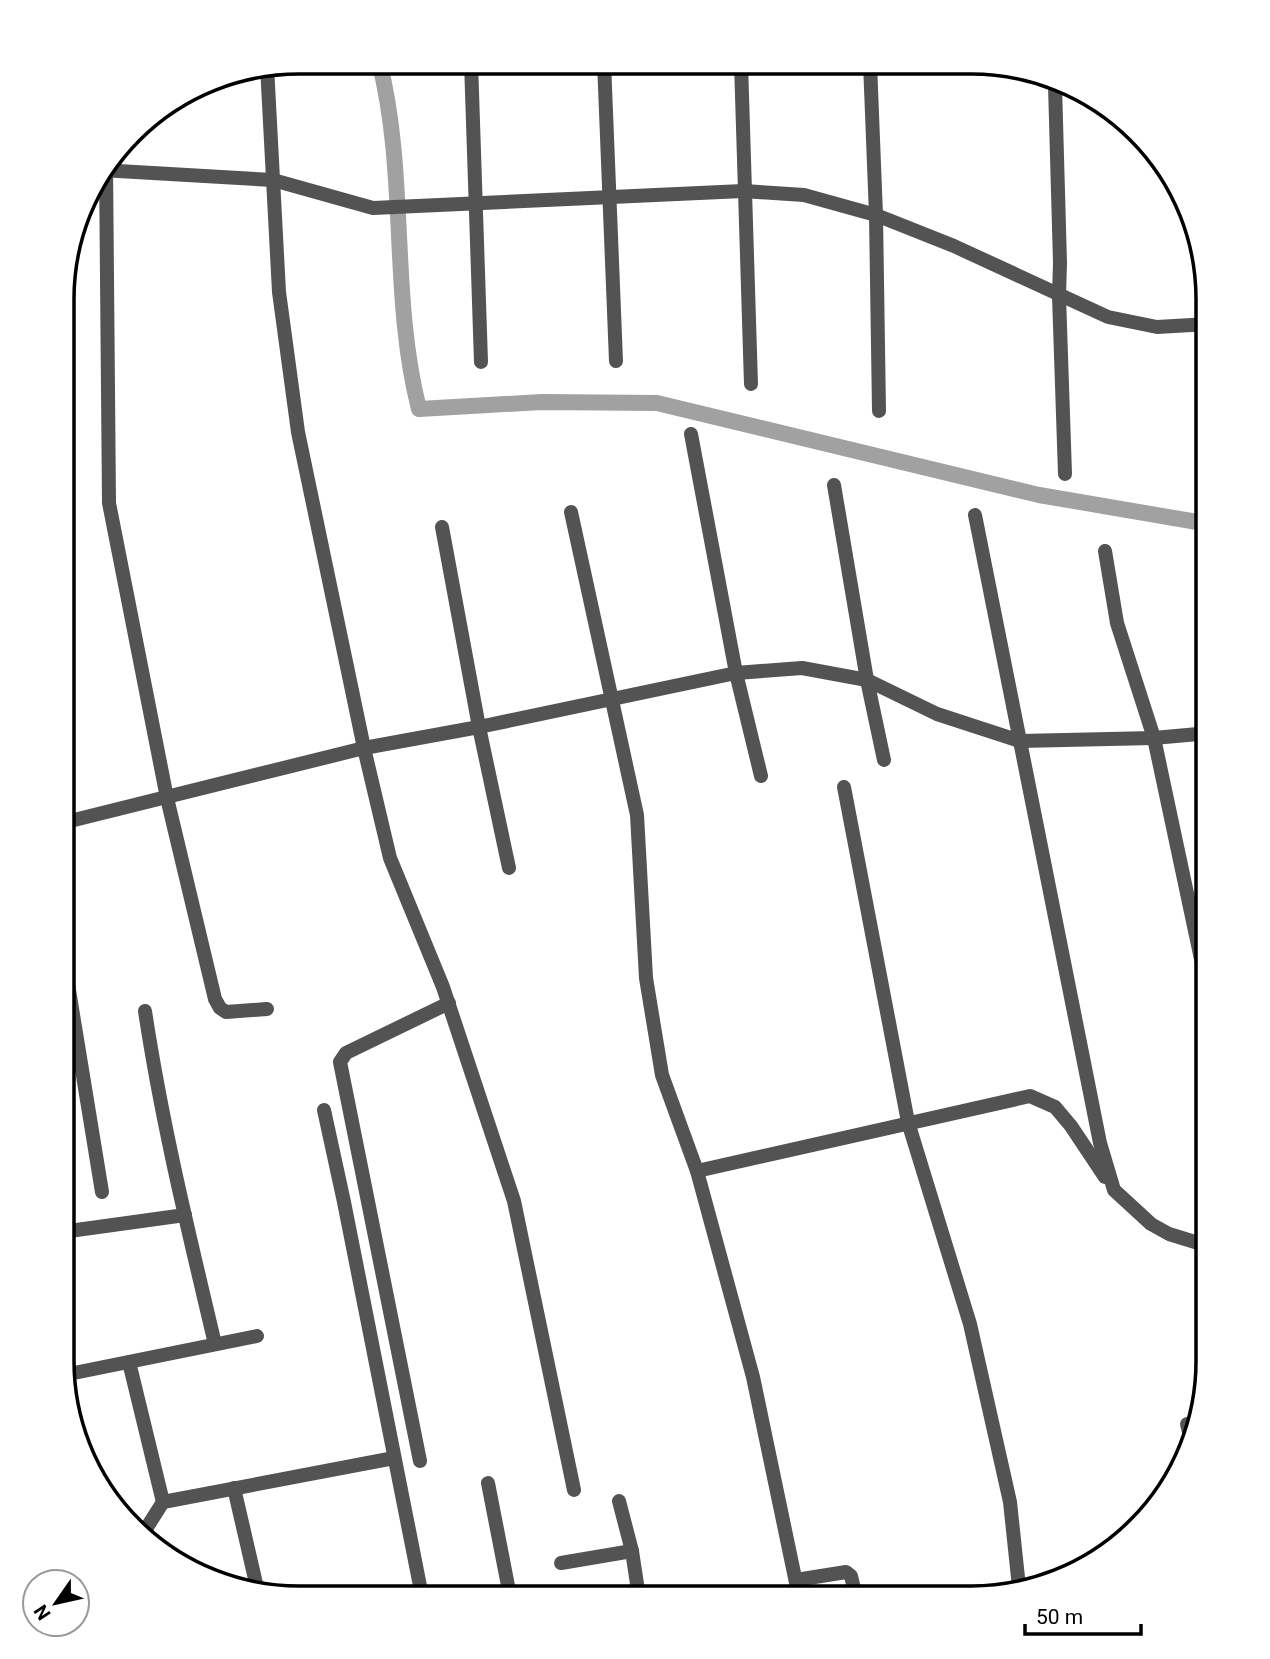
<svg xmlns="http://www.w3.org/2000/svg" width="1270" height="1659" viewBox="0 0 1270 1659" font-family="Roboto,sans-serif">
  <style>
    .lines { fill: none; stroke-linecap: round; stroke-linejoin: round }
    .canal { stroke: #a1a1a1; stroke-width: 16 }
    .minor { stroke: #535353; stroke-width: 14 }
    .rim { fill: none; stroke: #000; stroke-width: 3.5 }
  </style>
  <rect width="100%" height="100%" fill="#fff"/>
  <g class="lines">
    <path class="canal" d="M379,61c29,114 11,235 40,348l123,-7 115,1 382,92 170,29"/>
    <g class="minor">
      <path d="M471,62l10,300"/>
      <path d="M604,62l12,299"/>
      <path d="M741,63l10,321"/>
      <path d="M870,63l6,152 3,196"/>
      <path d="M267,66l12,226 19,140 66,316 26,110 53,129 71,214 60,289"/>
      <path d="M1055,85l5,178 -1,33 6,178"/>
      <path d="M106,164l3,339 58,295 48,201 5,9 6,4 41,-3"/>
      <path d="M101,170l172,10 100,28 370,-17 61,4 72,20 78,31 154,71 49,10 52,-3"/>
      <path d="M691,434l45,239 25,103"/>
      <path d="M834,485l33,195 17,80"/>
      <path d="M571,512l66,303 9,163 16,97 35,96 56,206 46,220"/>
      <path d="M975,515l125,628 14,47 37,34 18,10 39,12"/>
      <path d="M442,527l37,200 30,141"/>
      <path d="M1105,551l12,72 37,115 54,254"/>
      <path d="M844,787l64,335 62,202 40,178 9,85"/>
      <path d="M62,823l302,-75 115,-21 257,-54 66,-5 65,12 70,34 83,27 134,-3 55,-5"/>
      <path d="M62,972l6,12 34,208"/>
      <path d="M145,1011c17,113 44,223 70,333"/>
      <path d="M324,1110l20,92 78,394"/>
      <path d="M697,1171l333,-75 25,11 16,19 34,51"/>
      <path d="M62,1232l123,-17"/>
      <path d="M129,1362l34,140"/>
      <path d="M64,1375l193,-39"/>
      <path d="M1187,1424l2,8"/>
      <path d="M420,1461l-80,-399 6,-9 103,-50"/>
      <path d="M488,1483l22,113"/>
      <path d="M234,1488l24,104"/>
      <path d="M619,1501l13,50 7,46"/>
      <path d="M144,1532l19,-30 231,-44"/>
      <path d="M561,1563l71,-12"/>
      <path d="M796,1580l50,-8 5,4 5,21"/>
    </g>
  </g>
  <path d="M0 0H1270V1659H0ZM299 74H971A225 225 0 0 1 1196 299V1361A225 225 0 0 1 971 1586H299A225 225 0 0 1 74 1361V299A225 225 0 0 1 299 74Z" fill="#fff" fill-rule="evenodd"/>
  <path class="rim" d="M299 74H971A225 225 0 0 1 1196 299V1361A225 225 0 0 1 971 1586H299A225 225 0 0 1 74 1361V299A225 225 0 0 1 299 74Z"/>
  <g transform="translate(56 1603) rotate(236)"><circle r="33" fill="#ffffff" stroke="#999999" stroke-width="2"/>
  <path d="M0-5L12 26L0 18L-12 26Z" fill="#000000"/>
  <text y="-10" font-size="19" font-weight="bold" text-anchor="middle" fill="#000000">N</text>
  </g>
  <path d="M1025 1624v10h116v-10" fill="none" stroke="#000000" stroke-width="3.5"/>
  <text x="1036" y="1624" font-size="21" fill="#000000" stroke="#ffffff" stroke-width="5" paint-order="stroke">50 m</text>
</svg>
